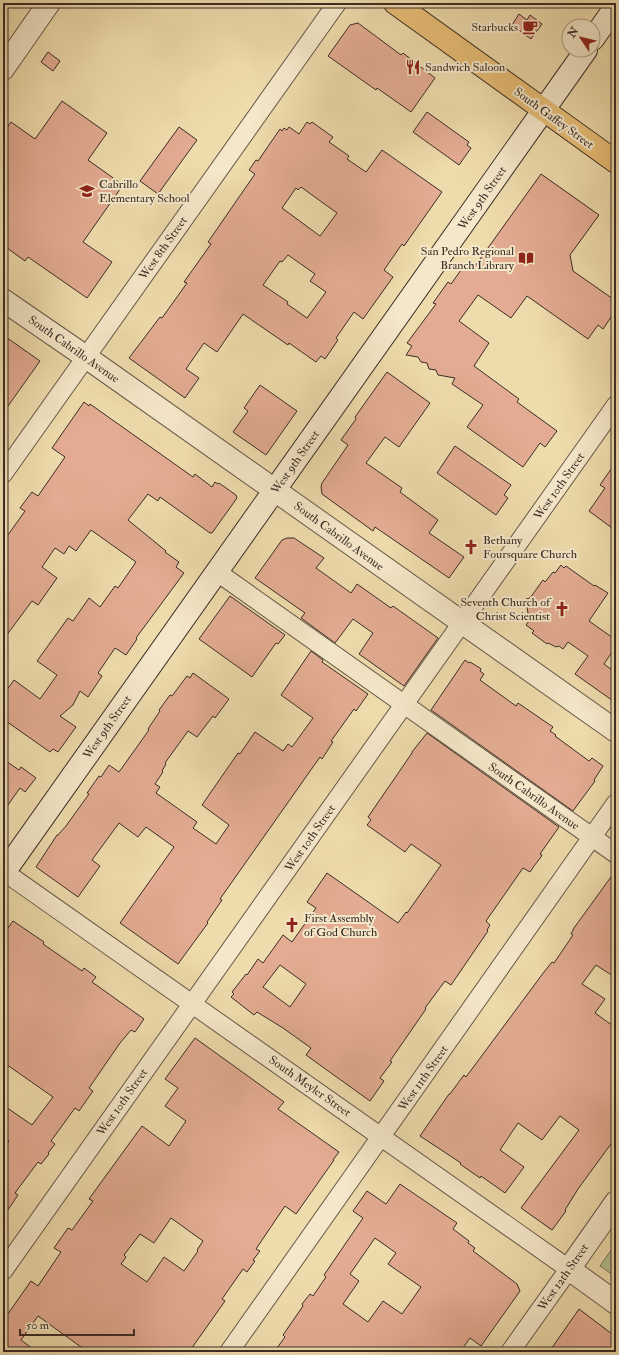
<svg xmlns="http://www.w3.org/2000/svg" width="619" height="1355" viewBox="0 0 619 1355" font-family="'IM FELL Double Pica',serif">
  <style>
    .green { fill: #b4c28e; stroke: #78785a }
    .building { fill: #e3ac92; stroke: #3b2d26; fill-rule: evenodd }
    .lines { fill: none; stroke-linecap: round; stroke-linejoin: round }
    .minor-casing { stroke: #685948; stroke-width: 20 }
    .tertiary-casing { stroke: #685948; stroke-width: 24 }
    .secondary-casing { stroke: #3b2d26; stroke-width: 24 }
    .primary-casing { stroke: #3b2d26; stroke-width: 24 }
    .minor { stroke: #f5e8ca; stroke-width: 18 }
    .tertiary { stroke: #f5e8ca; stroke-width: 22 }
    .secondary { stroke: #f5e8ca; stroke-width: 22 }
    .primary { stroke: #e8be76; stroke-width: 22 }
    .labels { text-anchor: middle; stroke-width: 4; stroke-linejoin: round; paint-order: stroke }
    .poi-label { font-size: 12px; fill: #3b2d26; stroke: #f5e8ca; text-anchor: start }
    .street-label { font-size: 12px; fill: #3b2d26; stroke: #f5e8ca }
  </style>
  <rect width="100%" height="100%" fill="#efdcad"/>
  <filter id="stains"><feTurbulence type="fractalNoise" baseFrequency=".005" numOctaves="4"/><feColorMatrix values="0 0 0 0 .2 0 0 0 0 .09 0 0 0 0 .02 0 0 0 .5 -.17"/></filter>
  <radialGradient id="worn" r=".72"><stop offset=".6" stop-color="#630" stop-opacity="0"/><stop offset="1" stop-color="#630" stop-opacity=".3"/></radialGradient>
  <path class="green" d="M616,1243v34l-16,-11z"/>
  <g class="building">
    <path d="M519,14l8,6 3,-5 12,9 -11,15 -19,-14z"/>
    <path d="M358,23l43,32 2,-2 32,25 -24,34 -34,-24 -1,2 -48,-34 22,-31z"/>
    <path d="M48,52l12,9 -7,10 -12,-9z"/>
    <path d="M62,101l45,32 -19,27 35,25 -40,57 29,20 -25,36 -59,-41 -3,4 -22,-16v-112l8,-11 24,17z"/>
    <path d="M427,112l42,30 -2,3 4,3 -12,17 -46,-33z"/>
    <path d="M307,122l3,2 2,-2 21,15 -4,5 20,14 -2,3 19,13 16,-22 60,42 -38,54 -2,-2 -18,26 9,7 -30,42 -9,-7 -18,26 2,2 -13,19 -4,-3 -5,6 -27,-19 -1,2 -45,-31 -26,38 -13,-9 -18,26 13,9 -14,20 -56,-40 31,-41 2,1 25,-35 -3,-1 27,-38 -3,-2 47,-68 -6,-4 7,-10 2,1 22,-32 2,2 2,-3 3,2 2,-3 10,7zM301,187l36,26 -17,23 -38,-28 14,-20 2,2zM288,255l27,19 -5,7 16,11 -19,26 -20,-14 1,-2 -25,-17 17,-24 2,1z"/>
    <path d="M179,127l18,13 -39,54 -18,-13z"/>
    <path d="M541,174l58,41 -29,40 3,16 43,30v9l-13,19 -5,-4 -10,14 -61,-43 -16,22 -33,-23 -19,26 30,22 -15,23 45,33 -2,3 40,29 -12,16 -5,-4 -17,24 -56,-40 16,-22 -31,-21 3,-6 -17,-3 -2,-5 -7,-1 -2,-6 -6,-1 -3,-5 -12,-2 6,-9 -5,-3 29,-39 -3,-1 15,-21 3,2 15,-21 4,2 1,-2 4,3z"/>
    <path d="M3,335l37,26 -37,52z"/>
    <path d="M387,372l43,31 -31,44 -14,-10 -19,26 36,25 -2,4 38,28 -9,13 35,24 -15,21 -74,-51 -2,4 -51,-37 -1,-7 1,-4 26,-38 -7,-5 15,-21 -1,-2z"/>
    <path d="M260,385l37,26 -31,44 -33,-23 15,-21 -4,-3z"/>
    <path d="M84,402l5,4 1,-2 103,73 2,-3 17,13 3,-5 3,2 1,-1 17,12 1,3 -25,35h-2l-50,-36 -2,4 -10,-7 -20,26 38,31 -1,1 14,10 -3,5 8,6 -48,65 1,1 -11,16 -11,-7 -17,25 4,3 -14,21 -8,-6 -7,14 -13,11 16,11 -18,25 -5,-3 -3,3 -47,-33v-24l11,-15 26,19 17,-24 -20,-14 31,-43 5,3 16,-23 11,9 15,-21 3,2 18,-26 -45,-32 -15,21 -7,-5 -5,8 -9,-6 -13,19 15,11 -19,27 -6,-4 -29,39v-98l22,-31 -5,-3 12,-16 6,4 27,-39 -13,-9z"/>
    <path d="M455,446l56,39 -7,10 4,3 -12,17 -59,-42z"/>
    <path d="M616,462v69l-27,-20 16,-23 -5,-3z"/>
    <path d="M287,538h7l30,20 -8,10 35,25 6,-9 34,24 2,-2 45,32 -34,48 -45,-32 14,-21 -20,-14 -18,24 -34,-25 4,-5 -50,-35 27,-38z"/>
    <path d="M561,565l3,3 2,-2 28,20 1,-1 13,8 -19,28 27,19v6l-12,18 12,9v30l-41,-29 13,-18 -20,-14 -5,7 -4,-3 -3,1 -8,-4 -1,1 -15,-11 2,-2 -8,-6 3,-4 -3,-22 4,-1 13,-18 2,2 8,-10 2,1z"/>
    <path d="M230,596l55,39 -7,9 -2,-1 -24,34 -53,-38z"/>
    <path d="M311,651l12,9 -1,2 46,32 -12,17 -2,-2 -23,32 2,1 -11,17 -2,-2 -81,115 -19,27 2,1 -15,22 1,1 -30,41 -58,-41 54,-76 -28,-20 -8,10 -19,-14 -27,37 8,6 -22,31 -42,-30 21,-32h1l8,-9 23,-32 -2,-1 12,-17 2,1 8,-12 10,7 30,-42 -1,-1 12,-18 -1,-1 11,-15 2,1 15,-20 3,2 3,-5 36,26 -14,19 -2,-2 -16,21 -9,-6 -23,32 1,1 -4,7 1,1 -8,12 5,3 -4,6 41,29 -4,6 23,16 13,-19 -27,-20 36,-52 2,1 15,-22 28,19 5,-7 4,3 21,-29 -32,-23z"/>
    <path d="M465,660l4,3 1,-1 10,6 1,1 -1,2 4,3 -4,6 36,26 2,-3 35,24 -3,4 6,4 -1,1 34,25 3,-3 11,8 -9,14 1,1 -22,30 -142,-101z"/>
    <path d="M427,733l132,94 -19,27 2,1 -1,2 -7,9 -4,6 -7,-4 -37,53 4,4 -3,5 1,1 -37,54 -6,-4 -20,27 1,1 -36,52 2,1 -12,16 4,3 -14,20 -64,-46 5,-7 -28,-20 -26,-16 -3,3 -23,-18 3,-3 -2,-2 14,-18 1,1 11,-16 5,4 20,-28 9,7 24,-34 -9,-6 20,-29 71,50 8,-11 1,1 34,-48 -30,-21 -6,8 -38,-27 4,-5 -3,-3 44,-64v-1zM280,965l26,19 -16,23 -27,-20z"/>
    <path d="M3,759l16,11 2,-3 15,11 -11,14 -5,-4 -17,24z"/>
    <path d="M616,870v108l-20,-13 -14,19 23,15 -10,14 21,15v109l-38,52 -13,21 1,1 -14,19 -31,-22 58,-78 -19,-14 -18,24 -24,-17 -18,27 24,17 -19,26 -24,-17 -1,2 -20,-14 1,-1 -41,-27 29,-42h1l14,-19 2,2 78,-105 8,-10 2,1 19,-28 -2,-1 3,-6z"/>
    <path d="M13,921l31,21 -1,2 39,27 2,-3 12,9 -4,5 52,37 -9,13 -4,-2 -11,13 -31,45 4,3 -14,20 -4,-3 -24,33 4,3 -7,9 1,1 -8,10 -3,-2 -23,31 3,2 -15,22v-67l6,-9 -6,-4v-32l29,20 21,-28 -50,-35v-127z"/>
    <path d="M195,1038l89,64 -6,7 61,43 -6,8h1l-38,54 -11,-8 -29,43 4,2 -7,9 2,1 -8,11 -4,-3 -21,30 3,2 -36,51h-101l-50,-36 -17,24 16,12h-34v-31l28,-40 7,5 23,-34 -7,-4 14,-20 4,2 21,-29 -4,-2 53,-73 27,20 17,-25 -21,-15 13,-18 -13,-9zM171,1218l32,23 -6,9 1,1 -14,20 -20,-14 -17,25 -26,-18 5,-7 -2,-2 16,-21 14,9z"/>
    <path d="M400,1184l57,39 -4,6 16,12 -1,2 7,5 -2,3 44,33 3,7 -39,55 -11,-8 -10,14h-186l11,-15 -2,-2 20,-29 -1,-2 8,-10 3,2 13,-19 -2,-2 39,-57 -10,-7 14,-20 19,13zM375,1238l21,15 -8,11 33,23 -19,27 -19,-13 -15,21 -25,-18 16,-23 -9,-7z"/>
    <path d="M579,1309l37,28v15h-67z"/>
  </g>
  <g class="lines">
    <g class="minor-casing">
      <g id="minor">
        <path d="M3,474l334,-471"/>
        <path d="M217,572l399,282"/>
        <path d="M3,871l566,398 -59,83"/>
        <path d="M3,1271l613,-866"/>
        <path d="M229,1352l387,-549"/>
      </g>
    </g>
    <g class="tertiary-casing">
      <g id="tertiary">
        <path d="M3,69l46,-66"/>
        <path d="M3,300l83,57 530,374"/>
        <path d="M616,1202l-47,67 47,34"/>
      </g>
    </g>
    <g class="secondary-casing">
      <g id="secondary">
        <path d="M593,39l23,-33"/>
        <path d="M3,874l583,-824"/>
      </g>
    </g>
    <g class="primary-casing">
      <path id="primary" d="M395,3l221,159"/>
    </g>
    <use href="#minor" class="minor"/>
    <use href="#tertiary" class="tertiary"/>
    <use href="#secondary" class="secondary"/>
    <use href="#primary" class="primary"/>
  </g>
  <defs>
    <g id="cafe-bare" transform="scale(1.2)"><path d="M-5.5-4.5H6V0H3Q3 3.5 0 3.5H-2.5Q-5.5 3.5-5.5 0ZM3-3.2v2h1.7v-2ZM-6 4.5H4V6H-6Z" fill="#8f2418" stroke="#f5e8ca" stroke-width="2.5" paint-order="stroke"/></g>
    <g id="restaurant-bare" transform="scale(1.2)"><path d="M-5-6h1v4h1v-4h1v4h1v-4h1v5L-1.5 .5V6h-2V.5L-5-1ZM5-6V6H3V1.5H1.5Q1.5-4 5-6Z" fill="#8f2418" stroke="#f5e8ca" stroke-width="2.5" paint-order="stroke"/></g>
    <g id="school-bare" transform="scale(1.2)"><path d="M0-5L7-2L0 1L-7-2ZM-4 1L0 2.5L4 1V4Q0 6-4 4Z" fill="#8f2418" stroke="#f5e8ca" stroke-width="2.5" paint-order="stroke"/></g>
    <g id="library-bare" transform="scale(1.2)"><path d="M-6-4Q-3-5.5-.7-3.5V5Q-3 3-6 4ZM6-4Q3-5.5 .7-3.5V5Q3 3 6 4Z" fill="#8f2418" stroke="#f5e8ca" stroke-width="2.5" paint-order="stroke"/></g>
    <g id="church-bare" transform="scale(1.2)"><path d="M-1.2-6h2.4v3.5h3.3v2.4h-3.3V6h-2.4V-.1h-3.3v-2.4h3.3Z" fill="#8f2418" stroke="#f5e8ca" stroke-width="2.5" paint-order="stroke"/></g>
  </defs>
  <g fill-rule="evenodd">
    <use href="#cafe-bare" x="530" y="27"/>
    <use href="#restaurant-bare" x="413" y="67"/>
    <use href="#school-bare" x="87" y="191"/>
    <use href="#library-bare" x="526" y="258"/>
    <use href="#church-bare" x="471" y="547"/>
    <use href="#church-bare" x="562" y="609"/>
    <use href="#church-bare" x="292" y="925"/>
  </g>
  <g class="labels">
    <g class="poi-label">
      <text x="518" y="31" text-anchor="end">Starbucks</text>
      <text x="425" y="71">Sandwich Saloon</text>
      <text x="99" y="188">Cabrillo<tspan x="99" dy="14">Elementary School</tspan></text>
      <text x="514" y="255" text-anchor="end">San Pedro Regional<tspan x="514" dy="14">Branch Library</tspan></text>
      <text x="483" y="544">Bethany<tspan x="483" dy="14">Foursquare Church</tspan></text>
      <text x="550" y="606" text-anchor="end">Seventh Church of<tspan x="550" dy="14">Christ Scientist</tspan></text>
      <text x="304" y="922">First Assembly<tspan x="304" dy="14">of God Church</tspan></text>
    </g>
    <g class="street-label">
      <text transform="translate(554 118) rotate(36)" y="4">South Gaffey Street</text>
      <text transform="translate(482 198) rotate(-55)" y="4">West 9th Street</text>
      <text transform="translate(163 248) rotate(-55)" y="4">West 8th Street</text>
      <text transform="translate(74 349) rotate(35)" y="4">South Cabrillo Avenue</text>
      <text transform="translate(295 462) rotate(-55)" y="4">West 9th Street</text>
      <text transform="translate(559 486) rotate(-55)" y="4">West 10th Street</text>
      <text transform="translate(339 536) rotate(36)" y="4">South Cabrillo Avenue</text>
      <text transform="translate(107 727) rotate(-55)" y="4">West 9th Street</text>
      <text transform="translate(534 796) rotate(35)" y="4">South Cabrillo Avenue</text>
      <text transform="translate(310 838) rotate(-55)" y="4">West 10th Street</text>
      <text transform="translate(423 1078) rotate(-55)" y="4">West 11th Street</text>
      <text transform="translate(310 1086) rotate(35)" y="4">South Meyler Street</text>
      <text transform="translate(122 1102) rotate(-55)" y="4">West 10th Street</text>
      <text transform="translate(563 1277) rotate(-55)" y="4">West 12th Street</text>
    </g>
  </g>
  <rect width="619" height="1355" fill="none" stroke="#efdcad" stroke-width="16"/>
  <rect x="4" y="4" width="611" height="1347" fill="none" stroke="#3b2d26" stroke-width="2"/>
  <rect x="8" y="8" width="603" height="1339" fill="none" stroke="#3b2d26"/>
  <g transform="translate(581 38) rotate(305)"><circle r="19" fill="#f5e8ca" stroke="#ab9d88"/>
  <path d="M0-3L7 15L0 10L-7 15Z" fill="#8f2418"/>
  <text y="-6" font-size="11" font-weight="bold" text-anchor="middle" fill="#3b2d26">N</text>
  </g>
  <path d="M20 1329v6h114v-6" fill="none" stroke="#3b2d26" stroke-width="2"/>
  <text x="26" y="1329" font-size="12" fill="#3b2d26" stroke="#f5e8ca" stroke-width="3" paint-order="stroke">50 m</text>
  <rect width="100%" height="100%" filter="url(#stains)"/>
  <rect width="100%" height="100%" fill="url(#worn)"/>
</svg>
